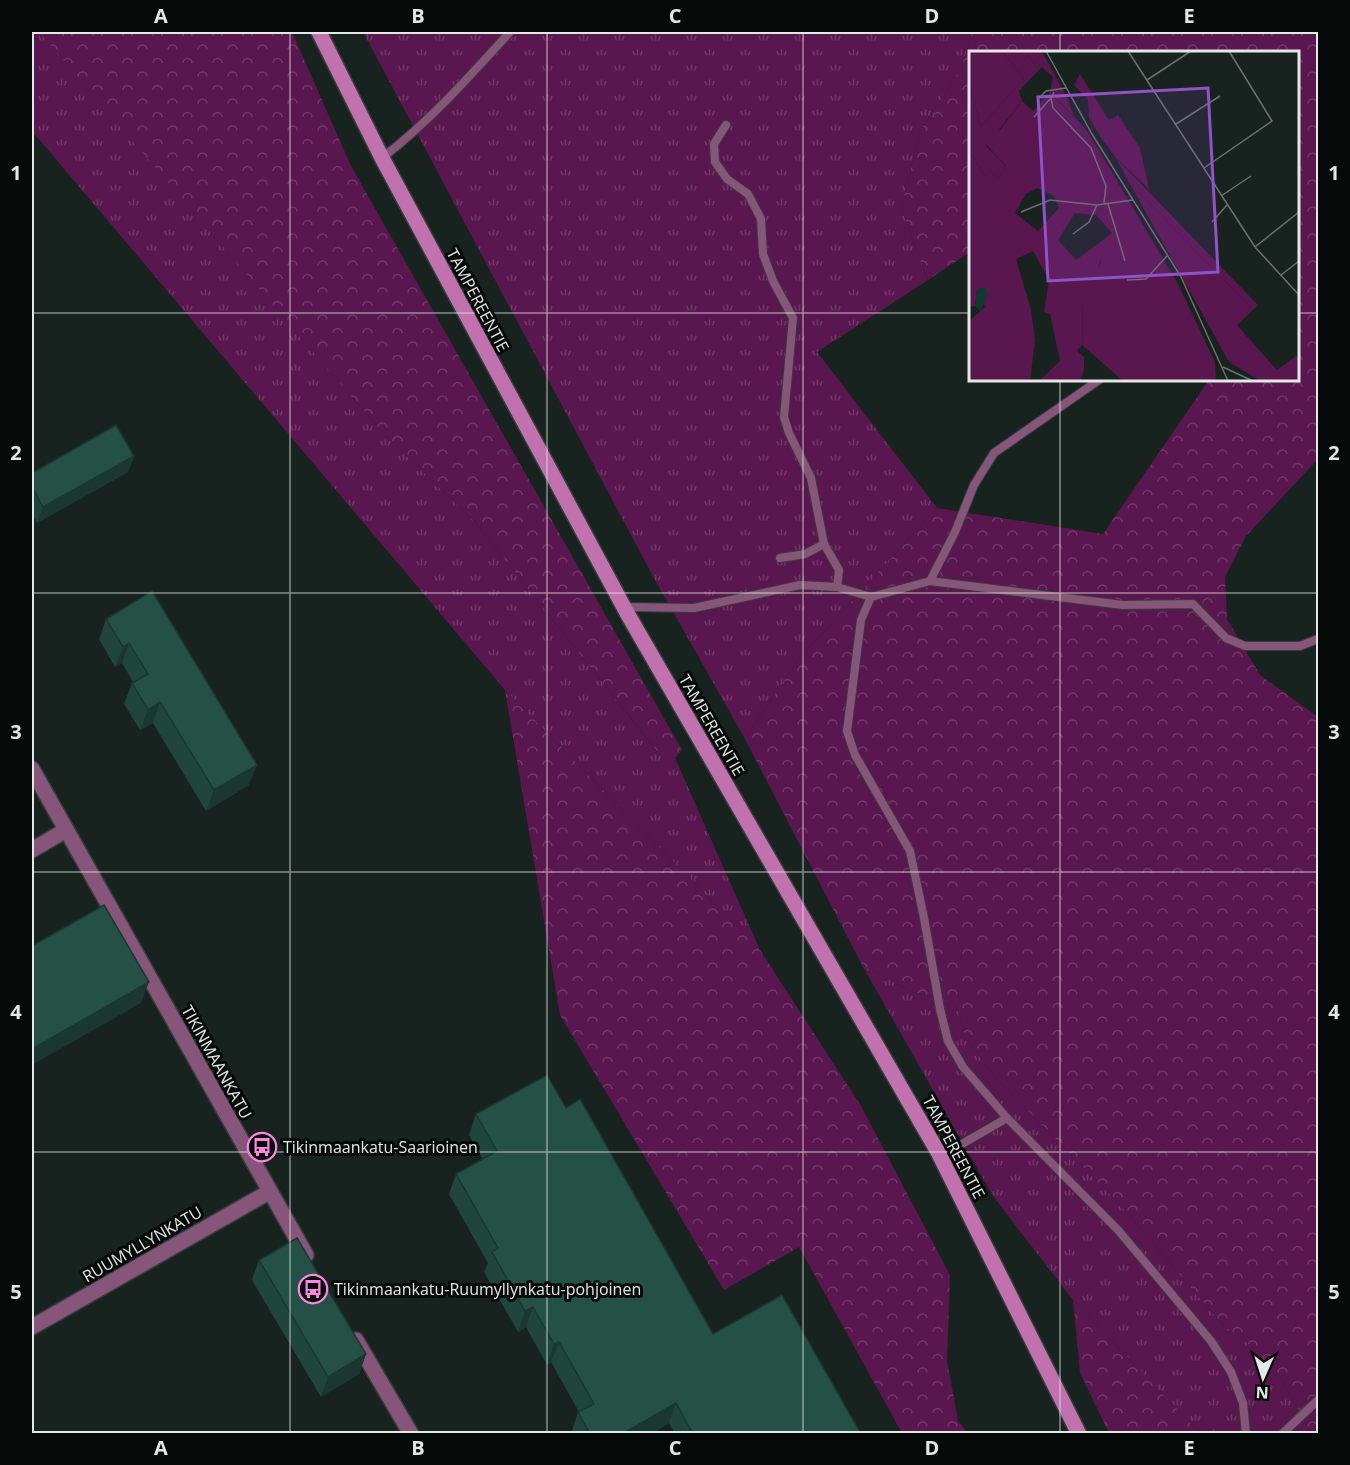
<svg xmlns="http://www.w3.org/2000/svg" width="1350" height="1465" viewBox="0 0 1350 1465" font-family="'Open Sans',sans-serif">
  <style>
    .grass { fill: url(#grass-tufts) }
    .forest { fill: url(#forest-crowns) }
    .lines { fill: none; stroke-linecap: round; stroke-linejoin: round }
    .service-casing { stroke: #343e3b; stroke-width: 10 }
    .minor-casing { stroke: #343e3b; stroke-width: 18 }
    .tertiary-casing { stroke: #343e3b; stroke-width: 18 }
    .secondary-casing { stroke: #343e3b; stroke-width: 18 }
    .service { stroke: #87557a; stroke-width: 8 }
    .minor { stroke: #87557a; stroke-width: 15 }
    .tertiary { stroke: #87557a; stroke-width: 15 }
    .secondary { stroke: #c271af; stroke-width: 15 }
    .wall { fill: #20453b }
    .shaded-wall { fill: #1a3830 }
    .building { fill: #255045; stroke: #1a3830; stroke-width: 1.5 }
    .grid { fill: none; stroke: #e2e8e6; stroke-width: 1.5; stroke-opacity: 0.55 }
    .labels { text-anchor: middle; stroke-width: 6; stroke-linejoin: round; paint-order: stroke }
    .street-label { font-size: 16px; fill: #e2e8e6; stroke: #060a09 }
    .poi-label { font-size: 16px; fill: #e2e8e6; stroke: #060a09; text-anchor: start }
    .inset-road { fill: none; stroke: #69716f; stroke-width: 1.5 }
    .view { fill: #9052c7; fill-opacity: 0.15; stroke: #9052c7; stroke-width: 3 }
    .inset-edge { fill: none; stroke: #e2e8e6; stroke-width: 3 }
    .neatline { fill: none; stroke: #e2e8e6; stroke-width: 2 }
    .grid-label { font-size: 20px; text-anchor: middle; font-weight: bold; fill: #e2e8e6 }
  </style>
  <defs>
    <pattern id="grass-tufts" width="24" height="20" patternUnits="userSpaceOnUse" patternTransform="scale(1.5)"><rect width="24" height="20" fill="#5a164e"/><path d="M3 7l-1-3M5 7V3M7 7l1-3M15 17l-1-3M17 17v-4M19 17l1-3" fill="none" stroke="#713868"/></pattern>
    <pattern id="forest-crowns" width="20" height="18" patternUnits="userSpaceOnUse" patternTransform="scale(1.5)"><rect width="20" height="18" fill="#5a164e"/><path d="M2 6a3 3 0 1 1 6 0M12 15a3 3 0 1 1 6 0" fill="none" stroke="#713868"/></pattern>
  </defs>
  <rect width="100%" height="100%" fill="#18221f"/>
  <g class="grass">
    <path d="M32,32h7l9,10 334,390 93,90 185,233 15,3 85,192 -255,-260 -473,-559z"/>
    <path d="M363,32h609l-10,35 -42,64 -19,77 27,72 -111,72 120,156 -139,152 -53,79 -90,-159z"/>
    <path d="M862,965l50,27 43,10 11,37 28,37 129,132 100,117 48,36 40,72h-111l-127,-133 -80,-104z"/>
  </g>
  <g class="forest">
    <path d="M39,32h253l59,134 331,584 -7,8 -14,-2 -186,-234 -93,-90z"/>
    <path d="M972,32h346v427l-72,77 -21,41 2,42 33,56 58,42v712l-4,4h-3l-40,-72 -48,-36 -100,-117 -129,-132 -28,-37 -11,-37 -43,-10 -50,-27 -117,-226 53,-79 139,-152 166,26 106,-154h89v-328h-328v200l-42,28 -27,-72 19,-77 42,-64z"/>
    <path d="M505,690l255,260 101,156 89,169 -3,86 11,60 10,12h-66l-103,-186 -75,43 -164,-275z"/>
    <path d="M1073,1300l127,133h-91l-29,-60z"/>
  </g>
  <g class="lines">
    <g class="service-casing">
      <g id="service">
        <path d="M726,125l-12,19 1,18 12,17 21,15 13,25 2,35 10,27 20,37 -9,99 5,16 22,45 13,66 15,26 -2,17"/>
        <path d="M382,158c48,-37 88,-82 128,-126"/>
        <path d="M780,558l25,-4 19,-10"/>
        <path d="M930,581l25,-49 19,-47 20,-32 105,-73"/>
        <path d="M871,597l-10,23 -14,111 8,24 55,96 14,67 16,91 8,32 15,26 44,51 111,112 93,111 20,31 12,31 3,31"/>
        <path d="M624,607l70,1 106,-23 37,2 34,10 59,-16 193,24 70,-1 33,34 19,8h55l18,-7"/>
        <path d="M938,1152l24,-8 45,-26"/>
        <path d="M1282,1434l36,-34"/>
      </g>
    </g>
    <g class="minor-casing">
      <g id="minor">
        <path d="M32,850l34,-20"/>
        <path d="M32,1327l237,-135"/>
      </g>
    </g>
    <g class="tertiary-casing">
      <g id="tertiary">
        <path d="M32,769l274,486"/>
        <path d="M356,1340l55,94"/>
      </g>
    </g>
    <g class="secondary-casing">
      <path id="secondary" d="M319,32l63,126 245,455 311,539 141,282"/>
    </g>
    <use href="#service" class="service"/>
    <use href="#minor" class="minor"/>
    <use href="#tertiary" class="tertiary"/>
    <use href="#secondary" class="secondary"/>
  </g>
  <g class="wall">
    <path d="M134,456l-6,16 -91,51 -5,-10v-40z"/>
    <path d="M152,591l97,194 -43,26 -53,-88 -13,7 -16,-26 8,-21 1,-1 -11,-19 -7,4 -16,-28 7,-20z"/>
    <path d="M566,1108l147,226 148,100h-186l-6,-11 -18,11h-80l7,-22h1l-28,-50 -4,3 -21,-38 -8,5 -34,-60 4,-9 -39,-69 7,-20 27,-15 -14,-24 7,-21z"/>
    <path d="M259,1260l107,94 -7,20 -38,23 -69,-117z"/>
  </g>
  <g class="shaded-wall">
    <path d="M134,456l-6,16 -91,51 6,-16z"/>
    <path d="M129,643l-7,20 -7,4 8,-20z"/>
    <path d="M160,702l-7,21 -13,7 8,-20z"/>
    <path d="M257,765l-8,20 -43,26 8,-21z"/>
    <path d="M149,982l-8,21 -109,62v-16z"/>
    <path d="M533,1307l-7,20 -8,5 7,-21z"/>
    <path d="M559,1342l-8,20 -4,3 7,-21z"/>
    <path d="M366,1354l-7,20 -38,23 7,-20z"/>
    <path d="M676,1403l-7,20 -18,11h-29z"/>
  </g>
  <g class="building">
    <path d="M116,425l18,31 -91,51 -11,-20v-14z"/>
    <path d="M152,591l105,174 -43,25 -54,-88 -12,8 -16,-27 16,-9 -19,-31 -6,4 -17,-28z"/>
    <path d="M104,905l45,77 -117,67v-103z"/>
    <path d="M547,1075l19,33 14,-9 133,235 69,-39 79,139h-168l-17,-31 -54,31h-32l-12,-22 16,-8 -35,-62 -5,2 -21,-37 -8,4 -33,-59 6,-4 -42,-74 41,-23 -21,-37z"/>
    <path d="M297,1238l69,116 -38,23 -69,-117z"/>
  </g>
  <path class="grid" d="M290,32v1402M547,32v1402M803,32v1402M1060,32v20M32,313h938M1298,313h20M1060,380v1054M32,593h1286M32,872h1286M32,1152h1286"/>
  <defs>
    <g id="bus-ring" transform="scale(1.5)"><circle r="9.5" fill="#060a09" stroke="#fd86e2" stroke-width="1.5"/><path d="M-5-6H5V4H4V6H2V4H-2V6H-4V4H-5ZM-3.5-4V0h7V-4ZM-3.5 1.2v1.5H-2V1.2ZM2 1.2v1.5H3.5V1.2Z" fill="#fd86e2"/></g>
  </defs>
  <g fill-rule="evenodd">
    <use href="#bus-ring" x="262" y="1147"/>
    <use href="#bus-ring" x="313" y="1289"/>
  </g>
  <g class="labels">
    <g class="street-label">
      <text transform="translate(478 300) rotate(62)" y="6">TAMPEREENTIE</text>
      <text transform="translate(712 725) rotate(60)" y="6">TAMPEREENTIE</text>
      <text transform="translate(217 1062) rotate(61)" y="6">TIKINMAANKATU</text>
      <text transform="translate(954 1147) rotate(62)" y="6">TAMPEREENTIE</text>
      <text transform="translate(142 1244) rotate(-30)" y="6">RUUMYLLYNKATU</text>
    </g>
    <g class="poi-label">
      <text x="283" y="1153">Tikinmaankatu-Saarioinen</text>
      <text x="334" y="1295">Tikinmaankatu-Ruumyllynkatu-pohjoinen</text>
    </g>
  </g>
  <g transform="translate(969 51)">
    <rect width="330" height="330" fill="#18221f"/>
    <path d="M33,0h23l14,19 -20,21 3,10 -36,45 20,20 -8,13 -8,-9 -3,6 -4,-3 -14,-22v-67l12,43 43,-49zM79,11l18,33 -7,-3 -6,4 32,32 18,29 -12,-4 -48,-53 7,-7 3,-16 -11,-10zM147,107l142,147 -5,5 -125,-129zM150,133l59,100 37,78 1,19h-93l-41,-36 1,-43 18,-40 -2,-19 13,-10 -16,-18z" fill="#5a164e"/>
    <path d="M0,0h33l22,27 -43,49 -12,-43zM56,0h16l7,11 -9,8zM111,23l29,46 9,-5 22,33 9,41 -33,-31 -14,-19 -13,-21 -1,-18 -14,-15zM90,41l7,3 8,21 -21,-20zM74,49l48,52 12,5 16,27 -23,31 -21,-2 -17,27 18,20 23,-17 4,9 -12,40 -8,10 -1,43 -5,6 7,6v13l-4,11h-48l9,-2 19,-18 -10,-47 -6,-2 5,-32 -16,-29 -17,8 15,51 4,30 -5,41h-61v-60l16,-14 -8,-17 -2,16 -6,1v-156l14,22 4,3 2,-7 9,10 8,-13 -24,-26 13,-12 5,2 22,-29 11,10zM69,137l16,8 5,12 -21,23 -23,-18 11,-19zM160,131l124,128 -16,15 40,45 19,-14 3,3v22h-39l-31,-19z" fill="#5a164e" fill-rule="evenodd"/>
    <path d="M16,236l3,6 -7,19 -6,-6 2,-16z" fill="#0e3a30"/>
    <path class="inset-road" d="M77,0l46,83 89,143 47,104M159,0l127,196 44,48M178,29l44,-29M85,41l-3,6 2,10 38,40 15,38 -2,17M72,45l5,-5 20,-3M65,66l17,-19M207,73l44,-28M235,117l68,-47 -43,-70M252,145l30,-20M139,153l17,57M52,161l29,-12 47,5 36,-5M243,171l15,-17M104,183l16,-12 8,-17M286,196l44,-35M312,224l18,-14M158,229l19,-1 21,-23M254,316l30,14"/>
    <path class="view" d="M239,37l10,184 -170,9 -10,-184z"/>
    <rect width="330" height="330" class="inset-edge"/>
  </g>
  <rect width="1350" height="1465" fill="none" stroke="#060a09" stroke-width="66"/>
  <g transform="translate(1263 1378) rotate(183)" stroke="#060a09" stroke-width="4.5" paint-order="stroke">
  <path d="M0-4.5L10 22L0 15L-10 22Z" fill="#e2e8e6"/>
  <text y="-9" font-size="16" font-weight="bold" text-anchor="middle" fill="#e2e8e6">N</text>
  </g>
  <rect x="33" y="33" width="1284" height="1399" class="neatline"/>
  <g class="grid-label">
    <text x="161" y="23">A</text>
    <text x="418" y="23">B</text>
    <text x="675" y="23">C</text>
    <text x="932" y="23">D</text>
    <text x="1189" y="23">E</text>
    <text x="16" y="180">1</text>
    <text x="1334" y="180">1</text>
    <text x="16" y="460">2</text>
    <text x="1334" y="460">2</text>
    <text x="16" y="739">3</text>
    <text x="1334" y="739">3</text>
    <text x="16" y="1019">4</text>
    <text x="1334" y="1019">4</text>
    <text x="16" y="1299">5</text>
    <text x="1334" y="1299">5</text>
    <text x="161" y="1455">A</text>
    <text x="418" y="1455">B</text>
    <text x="675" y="1455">C</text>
    <text x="932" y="1455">D</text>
    <text x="1189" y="1455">E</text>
  </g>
</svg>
